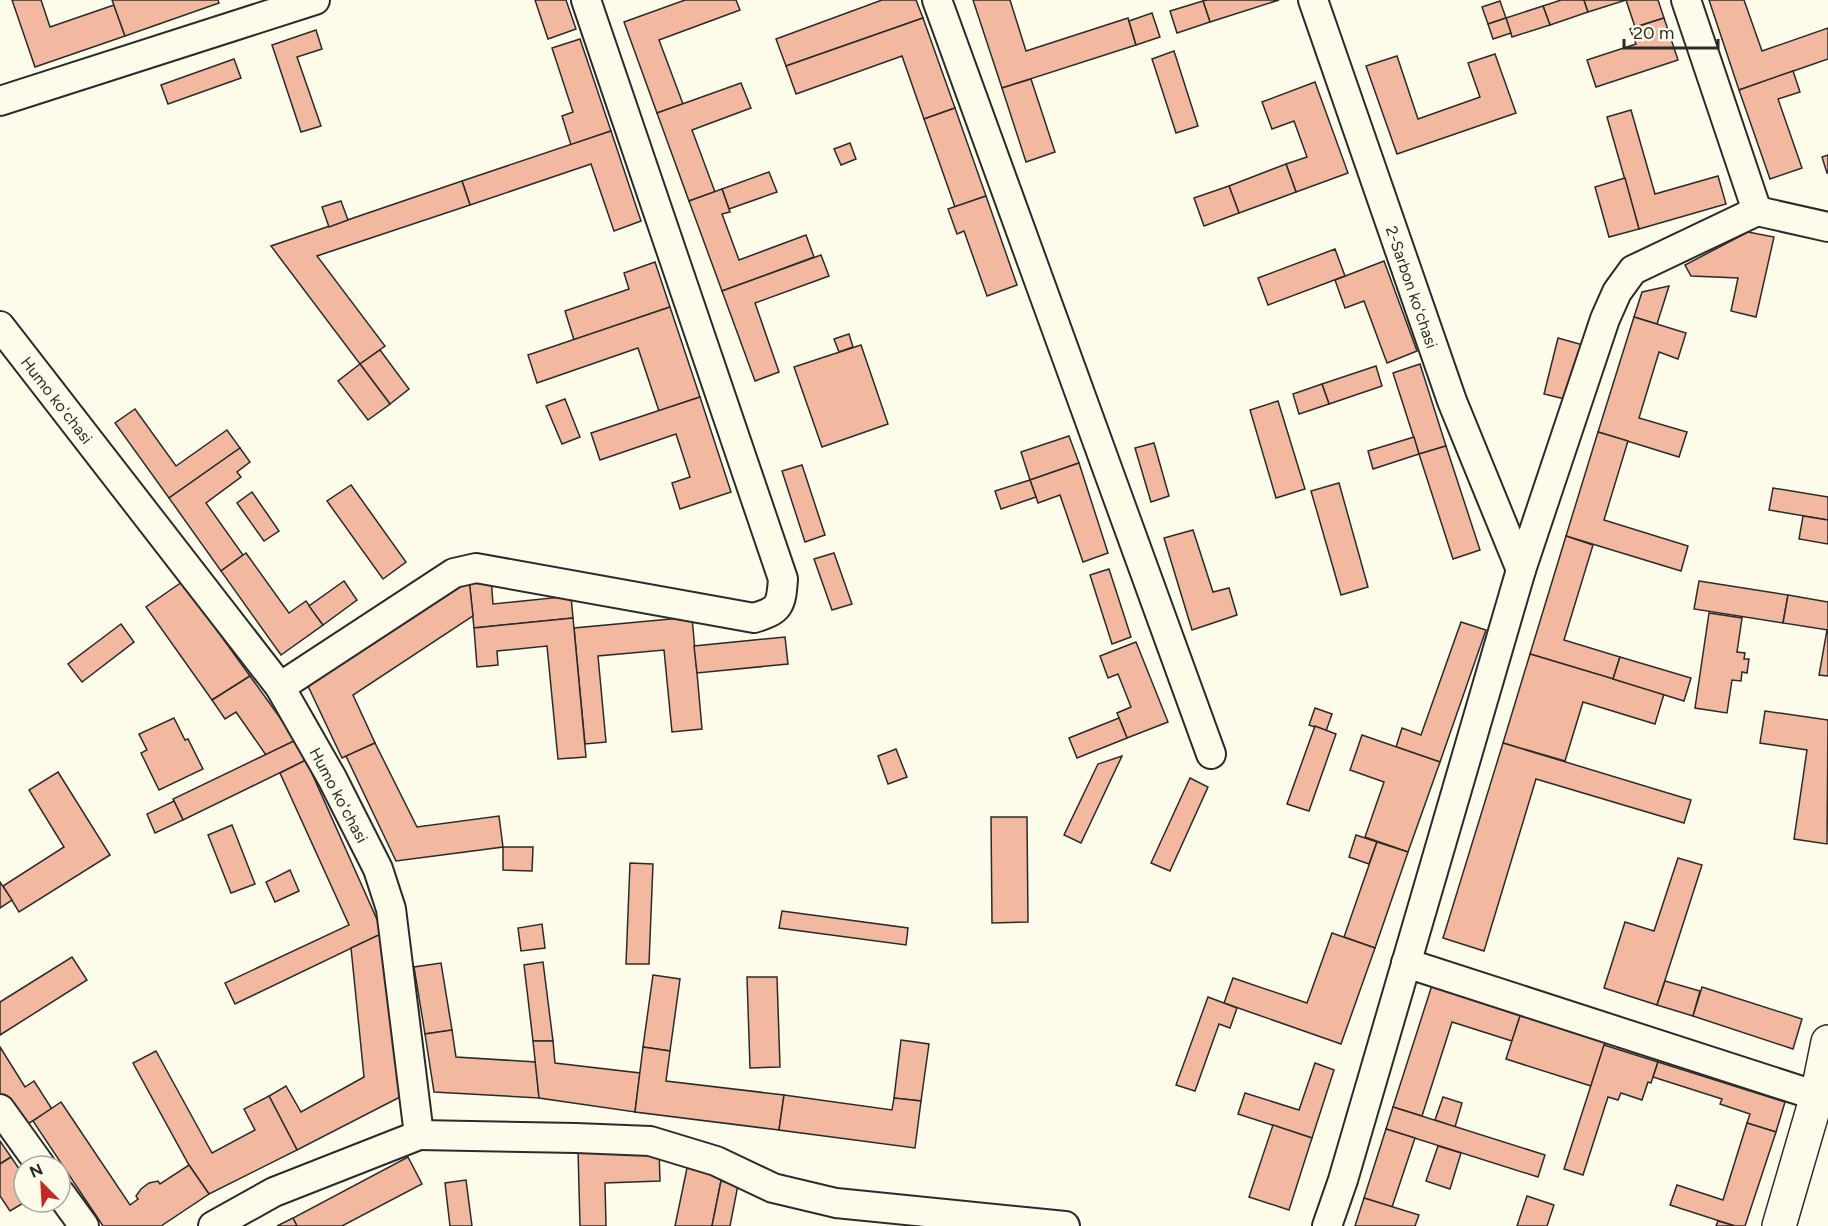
<svg xmlns="http://www.w3.org/2000/svg" width="1828" height="1226" viewBox="0 0 1828 1226" font-family="Figtree,sans-serif">
  <style>
    .building { fill: #f2b8a0; stroke: #2b2b2b; stroke-width: 1.5 }
    .lines { fill: none; stroke-linecap: round; stroke-linejoin: round }
    .minor-casing { stroke: #2b2b2b; stroke-width: 32 }
    .tertiary-casing { stroke: #2b2b2b; stroke-width: 36 }
    .minor { stroke: #fdfbea; stroke-width: 28 }
    .tertiary { stroke: #fdfbea; stroke-width: 33 }
    .labels { text-anchor: middle; stroke-width: 4.5; stroke-linejoin: round; paint-order: stroke }
    .street-label { font-size: 16px; fill: #2b2b2b; stroke: #fdfbea }
  </style>
  <rect width="100%" height="100%" fill="#fdfbea"/>
  <g class="building">
    <path d="M12,0h29l9,27 64,-22 11,31 -90,31z"/>
    <path d="M112,0h106l1,3 -94,33z"/>
    <path d="M535,0h31l10,29 -28,10z"/>
    <path d="M685,0h51l4,10 -81,30 24,64 -26,9 -33,-91z"/>
    <path d="M882,0h34l7,18 -137,48 -10,-27z"/>
    <path d="M973,0h37l16,51 102,-33 8,27 -134,43z"/>
    <path d="M1207,0h72l-69,22 -7,-21z"/>
    <path d="M1561,0h23l4,12 -38,13 -7,-19z"/>
    <path d="M1584,0h42l-38,12z"/>
    <path d="M1626,0h32l6,18 -29,9z"/>
    <path d="M1709,0h35l18,51 66,-23v31l-89,31z"/>
    <path d="M1203,1l7,21 -33,11 -7,-22z"/>
    <path d="M1500,1l6,17 -18,6 -6,-17z"/>
    <path d="M1543,6l7,19 -38,12 -6,-19z"/>
    <path d="M1152,13l8,24 -24,8 -7,-24z"/>
    <path d="M923,18l32,90 -31,11 -22,-63 -106,38 -10,-28z"/>
    <path d="M1506,18l5,15 -18,6 -5,-15z"/>
    <path d="M1664,18l14,42 -82,27 -9,-27 49,-16 -6,-15z"/>
    <path d="M316,30l6,19 -25,8 24,69 -20,6 -29,-87z"/>
    <path d="M580,39l31,92 -40,14 -9,-29 11,-4 -21,-64z"/>
    <path d="M1174,51l24,75 -22,7 -24,-74z"/>
    <path d="M1495,54l21,59 -119,41 -31,-88 31,-10 21,63 62,-22 -12,-34z"/>
    <path d="M234,59l7,19 -73,26 -7,-19z"/>
    <path d="M1793,71l7,21 -22,7 24,69 -32,11 -31,-89z"/>
    <path d="M1031,79l24,73 -29,10 -24,-74z"/>
    <path d="M1315,82l33,91 -52,19 -10,-28 21,-7 -13,-36 -22,8 -10,-27z"/>
    <path d="M741,83l10,25 -59,22 23,62 -26,9 -32,-88z"/>
    <path d="M955,108l31,88 -31,11 -31,-88z"/>
    <path d="M1631,110l24,84 63,-18 8,28 -87,25 -32,-112z"/>
    <path d="M611,131l30,90 -27,10 -23,-67 -121,41 -8,-24z"/>
    <path d="M850,143l6,16 -15,6 -7,-16z"/>
    <path d="M1828,155v18h-1l-5,-16z"/>
    <path d="M1286,164l10,28 -57,21 -10,-27z"/>
    <path d="M769,172l8,20 -48,17 -7,-20z"/>
    <path d="M1625,178l14,51 -30,8 -14,-50z"/>
    <path d="M462,181l8,24 -153,51 68,90 -25,18 -89,-118z"/>
    <path d="M1229,186l10,27 -35,13 -10,-28z"/>
    <path d="M722,189l8,23 -8,2 17,46 67,-25 8,22 -92,34 -33,-90z"/>
    <path d="M986,196l31,89 -30,11 -23,-65 -7,3 -9,-25z"/>
    <path d="M341,201l7,19 -19,7 -7,-20z"/>
    <path d="M1748,232l26,5 -18,80 -25,-6 7,-33 -47,-2 -6,-11z"/>
    <path d="M1335,249l10,27 -77,29 -10,-27z"/>
    <path d="M821,255l8,21 -74,27 24,69 -24,9 -33,-90z"/>
    <path d="M1384,261l33,90 -30,12 -23,-62 -19,7 -10,-28z"/>
    <path d="M655,262l15,45 -96,33 -9,-29 64,-22 -5,-16z"/>
    <path d="M1669,286l-12,38 -23,-7 8,-25z"/>
    <path d="M670,307l30,90 -41,14 -21,-63 -101,35 -9,-28z"/>
    <path d="M1634,317l52,16 -8,26 -19,-7 -20,66 48,14 -8,25 -81,-25z"/>
    <path d="M849,334l4,13 -14,5 -5,-13z"/>
    <path d="M1558,338l25,7 -14,55 -25,-6z"/>
    <path d="M861,345l27,79 -66,23 -28,-80z"/>
    <path d="M380,350l29,39 -19,15 -30,-40z"/>
    <path d="M360,364l30,40 -22,16 -30,-39z"/>
    <path d="M1420,364l26,82 -27,8 -26,-81z"/>
    <path d="M1376,366l6,20 -53,18 -7,-20z"/>
    <path d="M1322,384l7,20 -30,10 -6,-20z"/>
    <path d="M700,397l31,95 -51,17 -8,-26 18,-6 -14,-43 -76,26 -9,-27z"/>
    <path d="M565,399l15,38 -18,7 -16,-38z"/>
    <path d="M1278,401l27,88 -29,9 -26,-88z"/>
    <path d="M135,409l41,57 51,-36 13,18 -71,50 -54,-75z"/>
    <path d="M1598,432l30,9 -24,79 84,26 -7,25 -115,-35z"/>
    <path d="M1069,436l10,27 -49,17 -9,-28z"/>
    <path d="M1414,437l5,17 -46,15 -5,-18z"/>
    <path d="M1154,443l15,53 -18,6 -16,-54z"/>
    <path d="M1446,446l34,104 -27,9 -34,-105z"/>
    <path d="M240,448l10,14 -13,10 4,5 -35,26 37,52 -22,16 -52,-73z"/>
    <path d="M1079,463l29,90 -25,9 -23,-67 -22,8 -8,-23z"/>
    <path d="M802,465l23,70 -20,7 -23,-71z"/>
    <path d="M1030,480l6,17 -35,12 -6,-18z"/>
    <path d="M1339,483l29,104 -27,8 -30,-104z"/>
    <path d="M351,485l55,77 -23,17 -56,-78z"/>
    <path d="M1773,488l55,9v23l-59,-10z"/>
    <path d="M252,492l27,39 -15,10 -27,-38z"/>
    <path d="M1803,516l25,4v24l-29,-5z"/>
    <path d="M1193,530l20,62 16,-4 8,27 -45,15 -28,-92z"/>
    <path d="M1566,536l27,9 -29,95 56,17 -7,22 -83,-25z"/>
    <path d="M246,553l43,60 17,-12 17,24 -42,30 -60,-84z"/>
    <path d="M834,553l18,51 -20,6 -18,-51z"/>
    <path d="M1109,569l22,68 -19,7 -22,-69z"/>
    <path d="M491,577l2,27 78,-8 2,22 -99,10 -5,-49z"/>
    <path d="M469,579l4,37 -120,79 22,48 -33,15 -34,-72z"/>
    <path d="M344,581l13,19 -34,25 -14,-19z"/>
    <path d="M1699,581l89,14 -5,28 -89,-14z"/>
    <path d="M182,582l68,94 -38,24 -66,-93z"/>
    <path d="M1788,595l40,7v28l-45,-7z"/>
    <path d="M1709,613l33,5 -5,34 8,1 -1,6h5l-2,14 -5,-1 -1,9 -9,-1 -5,33 -32,-5z"/>
    <path d="M692,617l10,112 -30,3 -8,-82 -66,6 8,86 -21,2 -11,-116z"/>
    <path d="M573,618l13,139 -28,2 -11,-113 -50,5 1,14 -21,2 -3,-39z"/>
    <path d="M1461,622l25,8 -46,132 -44,-15 6,-19 19,7z"/>
    <path d="M121,624l13,18 -52,40 -14,-18z"/>
    <path d="M1827,630h1v46l-9,-1z"/>
    <path d="M785,637l3,27 -91,9 -3,-27z"/>
    <path d="M1136,642l32,80 -41,16 -10,-25 14,-6 -13,-33 -10,4 -8,-22z"/>
    <path d="M1530,654l134,40 -9,30 -72,-22 -18,59 -62,-18z"/>
    <path d="M1620,657l71,21 -7,23 -71,-22z"/>
    <path d="M250,676l46,64 -30,15 -30,-43 -11,7 -13,-19z"/>
    <path d="M1315,708l17,6 -6,17 -17,-6z"/>
    <path d="M1765,711l63,9 -1,124 -33,-5 13,-89 -47,-7z"/>
    <path d="M174,718l11,22 3,-1 15,30 -44,21 -18,-37 6,-3 -8,-16z"/>
    <path d="M1119,718l8,20 -50,20 -8,-20z"/>
    <path d="M1315,726l21,8 -27,77 -22,-7z"/>
    <path d="M1362,735l78,27 -32,90 -43,-15 19,-55 -34,-12z"/>
    <path d="M296,740l10,20 -123,60 -10,-21z"/>
    <path d="M375,743l42,84 82,-11 4,31 -107,14 -50,-105z"/>
    <path d="M1503,743l188,57 -7,23 -148,-44 -52,172 -41,-13z"/>
    <path d="M896,749l11,28 -19,7 -10,-28z"/>
    <path d="M1122,756l-41,87 -17,-8 34,-71z"/>
    <path d="M306,760l77,173 -148,71 -10,-21 124,-58 -69,-152z"/>
    <path d="M58,772l52,83 -91,57 -16,-26 61,-39 -35,-57z"/>
    <path d="M1190,778l18,9 -38,84 -19,-8z"/>
    <path d="M174,801l9,19 -28,13 -8,-19z"/>
    <path d="M991,817h36l1,105 -36,1z"/>
    <path d="M232,825l23,59 -24,9 -23,-58z"/>
    <path d="M1356,835l21,7 -8,22 -20,-7z"/>
    <path d="M1377,842l31,10 -33,96 -31,-11z"/>
    <path d="M503,847h30l-1,24 -29,-1z"/>
    <path d="M1678,858l24,7 -45,140 -53,-17 21,-66 29,9z"/>
    <path d="M630,863l23,1 -4,100h-23z"/>
    <path d="M290,870l9,21 -24,11 -9,-20z"/>
    <path d="M0,882l12,18 -12,8z"/>
    <path d="M782,911l126,17 -2,17 -127,-17z"/>
    <path d="M542,924l3,24 -24,3 -3,-23z"/>
    <path d="M383,933l19,163 -105,54 -28,-54 17,-10 15,26 63,-35 -13,-129z"/>
    <path d="M1332,933l43,15 -34,96 -117,-41 9,-25 74,25z"/>
    <path d="M72,957l15,23 -87,55v-33z"/>
    <path d="M543,962l10,79h-20l-9,-76z"/>
    <path d="M441,963l11,67 -27,4 -11,-67z"/>
    <path d="M653,975l27,4 -10,72 -27,-4z"/>
    <path d="M747,977h30l3,90 -30,1z"/>
    <path d="M1665,981l35,10 -7,25 -36,-11z"/>
    <path d="M1433,982l89,28 -10,31 -60,-19 -30,94 -29,-9z"/>
    <path d="M1702,987l100,32 -9,30 -100,-33z"/>
    <path d="M1208,997l29,11 -7,20 -11,-4 -24,67 -19,-6z"/>
    <path d="M1522,1010l85,27 -16,49 -85,-27z"/>
    <path d="M452,1030l4,27 80,5 3,36 -105,-6 -9,-58z"/>
    <path d="M901,1040l28,4 -8,57 -27,-3z"/>
    <path d="M533,1041h20l2,22 85,10 -5,39 -96,-14z"/>
    <path d="M1604,1045l54,17 -7,21 -3,-1 -6,18 -21,-7 -3,7 -10,-3 -25,78 -19,-6z"/>
    <path d="M0,1047l25,40 9,-6 18,28 -34,21 -18,-29z"/>
    <path d="M643,1047l27,4 -4,30 118,14 -5,35 -144,-18z"/>
    <path d="M156,1051l56,102 43,-23 -11,-21 25,-13 28,54 -88,44 -20,-29 -56,-102z"/>
    <path d="M1658,1062l127,40 -9,30 -29,-9 3,-9 -30,-10 2,-5 -69,-22z"/>
    <path d="M1315,1063l19,7 -22,68 -74,-24 7,-21 54,17z"/>
    <path d="M784,1095l108,15 2,-12 27,3 -6,47 -136,-18z"/>
    <path d="M1443,1097l19,6 -7,24 -20,-7z"/>
    <path d="M61,1102l69,103 8,-6 -2,-3 5,-7 8,-6 9,-2 2,3 29,-19 20,29 -48,32h-58l-70,-105z"/>
    <path d="M1393,1107l152,48 -7,22 -152,-48z"/>
    <path d="M1747,1123l29,9 -31,94h-10l-65,-21 7,-20 46,15z"/>
    <path d="M1273,1125l39,13 -23,72 -40,-13z"/>
    <path d="M1386,1129l29,9 -23,69 -28,-9z"/>
    <path d="M0,1141l11,16 -11,7z"/>
    <path d="M1438,1146l23,7 -11,36 -24,-8z"/>
    <path d="M659,1149l1,32 -55,2 1,43h-26l-2,-76z"/>
    <path d="M11,1157l13,19 1,26 -15,9 -10,-15v-32z"/>
    <path d="M408,1157l14,27 -80,42h-45l-4,-8z"/>
    <path d="M687,1168l35,8 -10,50h-37z"/>
    <path d="M466,1180l6,46h-22l-5,-43z"/>
    <path d="M721,1181l17,4 -8,41h-18z"/>
    <path d="M1527,1196l27,9 -7,21h-30z"/>
    <path d="M1364,1198l55,17 -4,11h-60z"/>
    <path d="M293,1218l4,8h-20z"/>
    <path d="M1718,1221l17,5h-19z"/>
  </g>
  <g class="lines">
    <g class="minor-casing">
      <g id="minor">
        <path d="M937,0l274,754"/>
        <path d="M1313,0l139,401 69,169"/>
        <path d="M1686,0l71,211"/>
        <path d="M0,101l315,-101"/>
        <path d="M0,326l280,361 52,91 46,91 13,40 28,226 -145,57 -61,34"/>
        <path d="M280,687l174,-114 22,-5 278,50c26,-8 27,-12 29,-39l-197,-579"/>
        <path d="M1406,963l411,133"/>
        <path d="M0,1109l41,57"/>
        <path d="M419,1135l157,3 74,3 66,20 57,27 63,15 229,23"/>
        <path d="M60,1193l24,33"/>
        <path d="M1327,1226l16,-46 178,-610 84,-251 12,-27 16,-22 124,-59 71,16"/>
      </g>
    </g>
    <g class="tertiary-casing">
      <path id="tertiary" d="M1779,1226l38,-130 11,-54"/>
    </g>
    <use href="#minor" class="minor"/>
    <use href="#tertiary" class="tertiary"/>
  </g>
  <g class="labels">
    <g class="street-label">
      <text transform="translate(1412 287) rotate(71)" y="6">2-Sarbon koʻchasi</text>
      <text transform="translate(57 400) rotate(52)" y="6">Humo koʻchasi</text>
      <text transform="translate(339 795) rotate(62)" y="6">Humo koʻchasi</text>
    </g>
  </g>
  <g transform="translate(42 1184) rotate(336)"><circle r="28" fill="#fdfbea" stroke="#a9a89e" stroke-width="1.5"/>
  <path d="M0-4.5L10 22L0 15L-10 22Z" fill="#c62828"/>
  <text y="-9" font-size="16" font-weight="bold" text-anchor="middle" fill="#2b2b2b">N</text>
  </g>
  <path d="M1624 39v9h94v-9" fill="none" stroke="#2b2b2b" stroke-width="3"/>
  <text x="1633" y="39" font-size="18" fill="#2b2b2b" stroke="#fdfbea" stroke-width="4.5" paint-order="stroke">20 m</text>
</svg>
